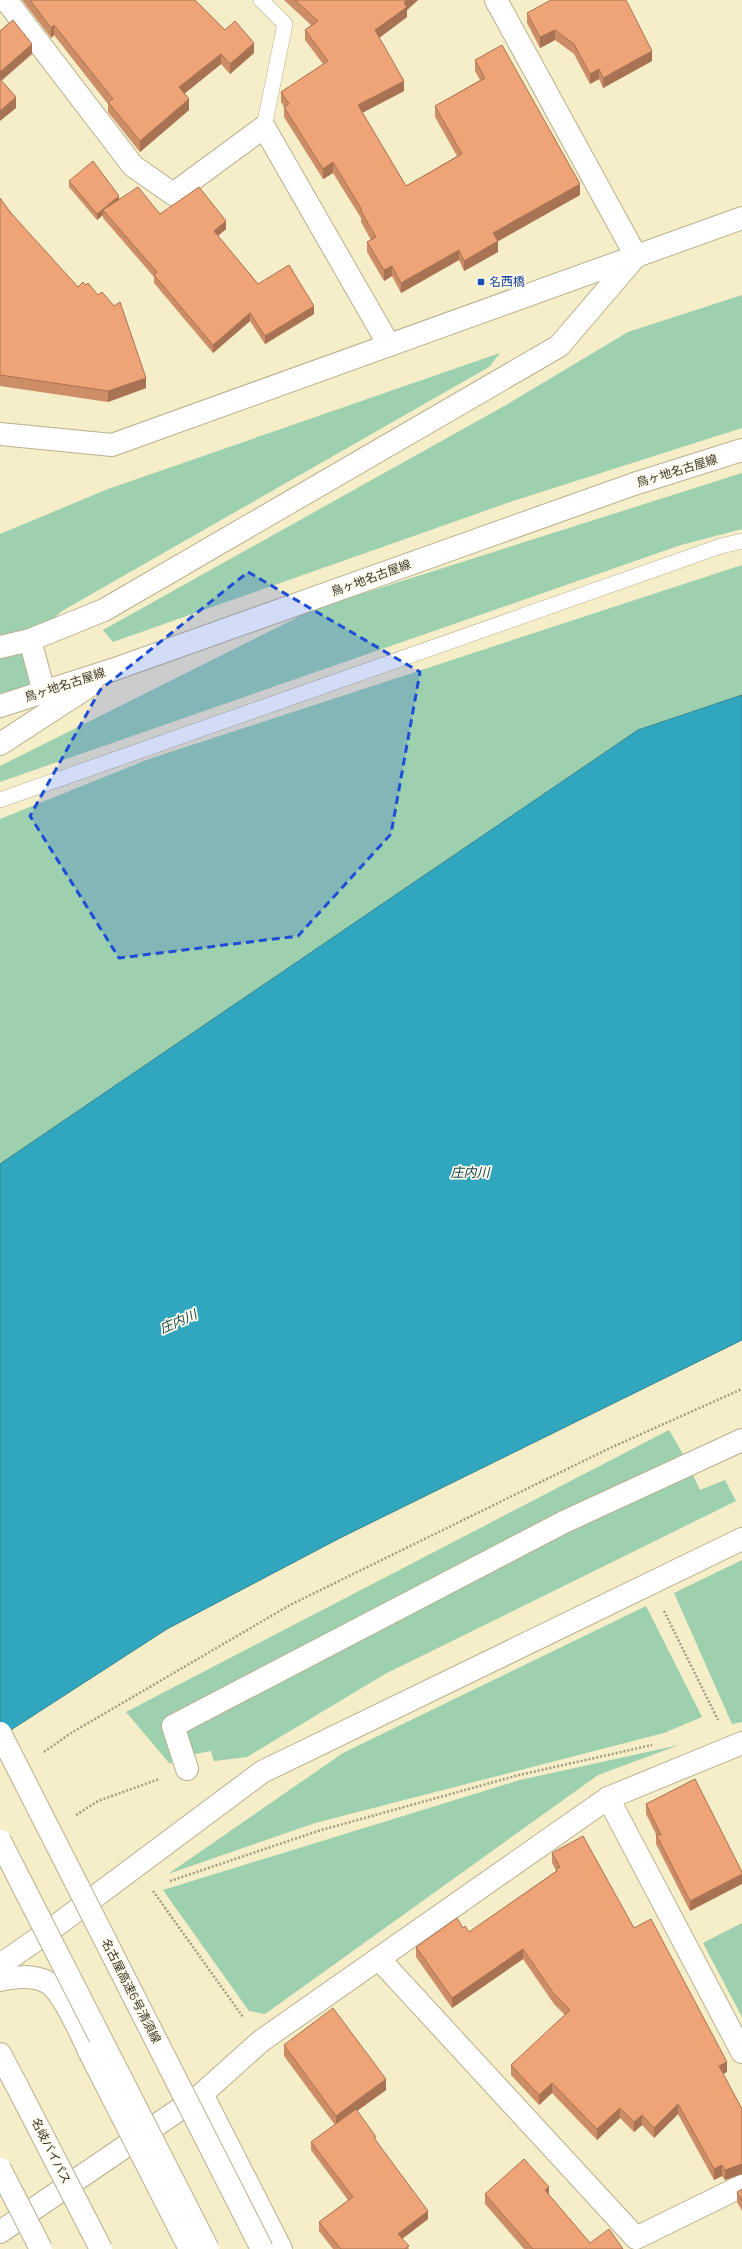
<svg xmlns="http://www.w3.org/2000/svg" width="742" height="2249" viewBox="0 0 742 2249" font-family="Manrope,'Noto Sans JP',sans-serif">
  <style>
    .green { fill: #9dd0af }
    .water { fill: #31a7bf; stroke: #338491 }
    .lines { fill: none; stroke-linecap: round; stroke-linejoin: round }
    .service-casing { stroke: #b8b08e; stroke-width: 16 }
    .minor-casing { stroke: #b8b08e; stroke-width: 24 }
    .tertiary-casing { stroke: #b8b08e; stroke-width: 24 }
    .secondary-casing { stroke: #b8b08e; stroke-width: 24 }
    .trunk-casing { stroke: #b8b08e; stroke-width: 24 }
    .path { stroke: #a39c82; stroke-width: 2.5; stroke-dasharray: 2 2; stroke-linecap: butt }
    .service { stroke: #fff; stroke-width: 15 }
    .minor { stroke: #fff; stroke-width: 22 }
    .tertiary { stroke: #fff; stroke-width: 22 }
    .secondary { stroke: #fff; stroke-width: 22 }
    .trunk { stroke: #fff; stroke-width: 22 }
    .minor-bridge-casing { stroke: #b8b08e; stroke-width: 24; stroke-linecap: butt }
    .trunk-bridge-casing { stroke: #b8b08e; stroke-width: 24; stroke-linecap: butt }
    .motorway-bridge-casing { stroke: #b8b08e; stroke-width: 24; stroke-linecap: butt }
    .minor-bridge { stroke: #fff; stroke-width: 22 }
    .trunk-bridge { stroke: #fff; stroke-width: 22 }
    .motorway-bridge { stroke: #fff; stroke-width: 22 }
    .wall { fill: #cd8d66 }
    .shaded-wall { fill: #a77353 }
    .building { fill: #eea477; stroke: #a77353 }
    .marked { fill: #1d4ed8; fill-opacity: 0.2; stroke: #1d4ed8; stroke-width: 3; stroke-dasharray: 8 5; stroke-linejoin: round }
    .transit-dot { fill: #1a4fb4; stroke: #fefaec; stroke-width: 1.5 }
    .labels { text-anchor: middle; stroke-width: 3.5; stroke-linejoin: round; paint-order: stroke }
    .transit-label { font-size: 12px; fill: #164399; stroke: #fefaec; text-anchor: start }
    .street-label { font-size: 12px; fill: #383426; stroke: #fefaec }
    .water-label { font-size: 13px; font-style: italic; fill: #0b3f49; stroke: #fefaec }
  </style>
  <rect width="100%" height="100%" fill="#f6edc9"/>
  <g class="green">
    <path d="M742,295v133l-229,73 -400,141 -10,-12 403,-225 122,-73z"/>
    <path d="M500,353l-11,14 -427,244 -32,29 14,52 -44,27v-185l108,-45z"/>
    <path d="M742,473v56l-61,16 -681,237v-16l314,-157z"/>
    <path d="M742,565v130l-104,35 -638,434v-345l149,-60z"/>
    <path d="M669,1430l15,26 -518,267 12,34 -8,7 -44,-52z"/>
    <path d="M690,1469l10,21 25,-10 11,21 -351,173 -138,83 -33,4 -3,-10 -21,4 -7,-27z"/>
    <path d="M742,1560v162l-10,2 -58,-131z"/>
    <path d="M646,1606l56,111 -38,16 -349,90 -147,51 175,-121z"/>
    <path d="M679,1745l-81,30 -333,239 -16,-3 -86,-121 357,-110z"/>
    <path d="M742,1923v94l-39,-74z"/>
  </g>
  <path class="water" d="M742,695v645l-402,198 -173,91 -167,108v-573l638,-434z"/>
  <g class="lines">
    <g class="service-casing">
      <g id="service">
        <path d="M261,0l24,24 -21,103"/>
        <path d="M0,800l721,-254 21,-5"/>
      </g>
    </g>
    <g class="minor-casing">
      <g id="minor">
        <path d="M6,0l127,166 40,28 91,-67 125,218"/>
        <path d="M30,640l14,52"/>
        <path d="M0,647l30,-7 74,-30 455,-264 77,-90 -140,-256"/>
        <path d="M187,1769l-14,-43 391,-204 178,-82"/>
        <path d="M608,1798l134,254"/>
        <path d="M380,1960l256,278 106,-52"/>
        <path d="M0,1965l49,-34 213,-159 480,-233"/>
        <path d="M0,1980c15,-3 30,-5 45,1 17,7 37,55 45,72"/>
        <path d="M0,2232l202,-138"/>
        <path d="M281,2249l-79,-155 59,-53 347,-243 134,-55"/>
      </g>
    </g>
    <g class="tertiary-casing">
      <path id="tertiary" d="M0,434l112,11 630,-227"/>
    </g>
    <g class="secondary-casing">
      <g id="secondary">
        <path d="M0,706l115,-37 519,-185 108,-34"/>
        <path d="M0,744l91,-59"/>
      </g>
    </g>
    <g class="trunk-casing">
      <path id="trunk" d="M0,2054l18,34"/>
    </g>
    <g class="path">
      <path d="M664,1611l54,109"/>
      <path d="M44,1752l27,-19 219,-128 320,-157 132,-59"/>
      <path d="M76,1815l22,-14 61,-22"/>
      <path d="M170,1881l148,-50 201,-56 133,-30"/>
      <path d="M153,1891l90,126"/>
    </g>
    <use href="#service" class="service"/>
    <use href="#minor" class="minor"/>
    <use href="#tertiary" class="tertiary"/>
    <use href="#secondary" class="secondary"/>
    <use href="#trunk" class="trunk"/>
    <g class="minor-bridge-casing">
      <path id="minor-bridge" d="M90,2053l100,196"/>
    </g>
    <g class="trunk-bridge-casing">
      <g id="trunk-bridge">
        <path d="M18,2088l83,161"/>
        <path d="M0,2169l41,80"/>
      </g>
    </g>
    <g class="motorway-bridge-casing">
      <g id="motorway-bridge">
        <path d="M0,1733l262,516"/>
        <path d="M0,1841l208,408"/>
      </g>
    </g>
    <use href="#minor-bridge" class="minor-bridge"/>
    <use href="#trunk-bridge" class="trunk-bridge"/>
    <use href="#motorway-bridge" class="motorway-bridge"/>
  </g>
  <g class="wall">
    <path d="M22,0h173l30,30 29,23 -24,21 -9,-10 -37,30 5,16 -49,42 -32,-40v-8l-54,-69 -3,3z"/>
    <path d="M284,0h134l-11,10v7l-28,21 25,53 -42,22 44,73 51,-30 -22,-39v-11l45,-26 -5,-9v-11l105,135 -82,46v11l-34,19 -5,-11 -58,33 -9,-17 -8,5 -17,-29v-10l4,-2 -10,-18v-4l-28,-45 -10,6 -39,-62v-10l-3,-5v-10l42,-28 -18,-24v-10l6,-5z"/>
    <path d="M527,13l125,48 -49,27 -4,-9 -9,5 -16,-30 -19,-14 -15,8 -13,-25z"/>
    <path d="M69,181l91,33 66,15 -8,7 40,48 56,30 -49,30 -15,-23 -37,32 -59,-70v-6l-51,-59v-3l-6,5 -28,-33z"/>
    <path d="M0,198l146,190 -38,14 -108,-16z"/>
    <path d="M695,1779l-5,132 -34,-67v-10l-10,-20v-10z"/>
    <path d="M552,1853l82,75 93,144 -4,2 19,35v65l-17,6 -3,-4 -8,4 -36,-66 -24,24 -12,-13 -8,7 -14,-14 -23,22 -45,-47 -13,12 -28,-30v-10l54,-50 -11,-11 -31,-45 -71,49 -36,-51v-10l47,-19 6,4 87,-61v-1l-4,-7z"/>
    <path d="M284,2045l102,45 -29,21 71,108 -26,20 7,10h-76l-14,-18v-9l29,-22 -37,-50v-8l24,-17 -51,-69z"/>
    <path d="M742,2189v22l-5,-9v-10z"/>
    <path d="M485,2194l64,1 41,48 33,6h-99l-39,-45z"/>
  </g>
  <g class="shaded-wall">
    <path d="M407,0h11l-11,10v7l-32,24v-11z"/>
    <path d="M54,25v10l-3,3v-10z"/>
    <path d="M555,30v10l-15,8v-11z"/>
    <path d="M254,43v10l-24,21v-10z"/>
    <path d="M32,44v10l-32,28v-10z"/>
    <path d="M652,51v10l-49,27v-10z"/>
    <path d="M221,54v10l-42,34v-11z"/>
    <path d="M599,69v10l-9,5v-10z"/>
    <path d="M404,81v10l-46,24v-10z"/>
    <path d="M16,97v11l-16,13v-10z"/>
    <path d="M189,99v11l-49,42v-11z"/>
    <path d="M333,162v11l-10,6v-10z"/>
    <path d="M580,184v11l-87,49v-11z"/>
    <path d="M119,196v6l-16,8z"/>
    <path d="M103,210v5l-6,5v-6z"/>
    <path d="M226,221v8l-12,10v-8z"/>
    <path d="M498,241v11l-34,19v-10z"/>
    <path d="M459,250v10l-58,33v-10z"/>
    <path d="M392,266v10l-8,5v-11z"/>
    <path d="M314,306v8l-49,30v-8z"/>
    <path d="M250,313v8l-37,32v-8z"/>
    <path d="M146,378v10l-38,14v-11z"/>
    <path d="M742,1874v10l-52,27v-10z"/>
    <path d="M523,1949v10l-71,49v-10z"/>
    <path d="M727,2062v10l-8,4v-10z"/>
    <path d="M386,2079v11l-50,36v-10z"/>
    <path d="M552,2083v10l-13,12v-10z"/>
    <path d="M678,2104v10l-24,24v-10z"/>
    <path d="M620,2108v10l-23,22v-11z"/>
    <path d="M642,2115v10l-8,7v-10z"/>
    <path d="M742,2164v10l-17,6v-10z"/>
    <path d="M722,2165v11l-8,4v-11z"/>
    <path d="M549,2187v10l-4,-7z"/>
    <path d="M428,2211v8l-30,23v-8z"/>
  </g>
  <g class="building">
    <path d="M30,0h165l30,30 10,-9 19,22 -24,21 -9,-10 -42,33 10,12 -49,42 -32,-39 5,-3 -59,-74 -3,3z"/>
    <path d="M295,0h112l-3,3 3,4 -32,23 29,51 -46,24 48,81 56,-32 -27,-48 50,-28 -10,-18 27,-15 78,139 -87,49 5,8 -34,20 -5,-11 -58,33 -9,-17 -8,4 -17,-28 9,-5 -15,-26 1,-1 -29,-48 -10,7 -39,-62 5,-3 -8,-12 47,-31 -23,-31 13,-9z"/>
    <path d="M551,0h75l26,51 -49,27 -4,-9 -9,5 -16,-30 -19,-14 -15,7 -13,-24z"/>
    <path d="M13,20l19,24 -32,28v-41z"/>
    <path d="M0,79l16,18 -16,14z"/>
    <path d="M93,161l26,35 -22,18 -28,-33z"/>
    <path d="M138,187l22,27 39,-27 27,34 -12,10 44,53 31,-19 25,41 -49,30 -15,-23 -37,32 -59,-70 3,-3 -54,-62z"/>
    <path d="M0,198l10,14 68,75 5,-5 3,3 2,-2 10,12 4,-3 12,14 6,-4 26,76 -38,13 -108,-16z"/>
    <path d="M695,1779l47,93v2l-52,27 -34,-67 5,1 -15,-31z"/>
    <path d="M583,1836l51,92 17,-9 76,143 -8,4 23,43v55l-17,6 -3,-5 -8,4 -36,-65 -24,24 -12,-13 -8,7 -14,-14 -23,21 -45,-46 -13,12 -28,-30 59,-55 -16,-16 -31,-45 -71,49 -36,-51 41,-29 6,10 2,-2 4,6 88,-61 -1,-2 4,-2 -8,-14z"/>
    <path d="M333,2008l53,71 -50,37 -52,-71z"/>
    <path d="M356,2109l20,28 -2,1 54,73 -30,23 11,12 -4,3h-64l-22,-27 34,-25 -42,-55z"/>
    <path d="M524,2159l25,28 -4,3 45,53 19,-14 14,20h-90l-48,-55z"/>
    <path d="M742,2189v12l-5,-9z"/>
  </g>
  <path class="marked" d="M248,572l172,100 -29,162 -93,102 -179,22 -89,-142 70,-126z"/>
  <rect class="transit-dot" x="477" y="278" width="8" height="8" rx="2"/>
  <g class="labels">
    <g class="transit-label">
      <text x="489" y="286">名西橋</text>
    </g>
    <g class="street-label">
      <text transform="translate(677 471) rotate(-17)" y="4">鳥ヶ地名古屋線</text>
      <text transform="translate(371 578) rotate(-20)" y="4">鳥ヶ地名古屋線</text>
      <text transform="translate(65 685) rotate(-18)" y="4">鳥ヶ地名古屋線</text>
      <text transform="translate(131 1991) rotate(63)" y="4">名古屋高速6号清須線</text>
      <text transform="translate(51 2151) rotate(63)" y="4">名岐バイパス</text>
    </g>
    <g class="water-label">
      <text x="470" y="1177">庄内川</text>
      <text transform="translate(178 1321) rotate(-24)" y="5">庄内川</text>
    </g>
  </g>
</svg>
